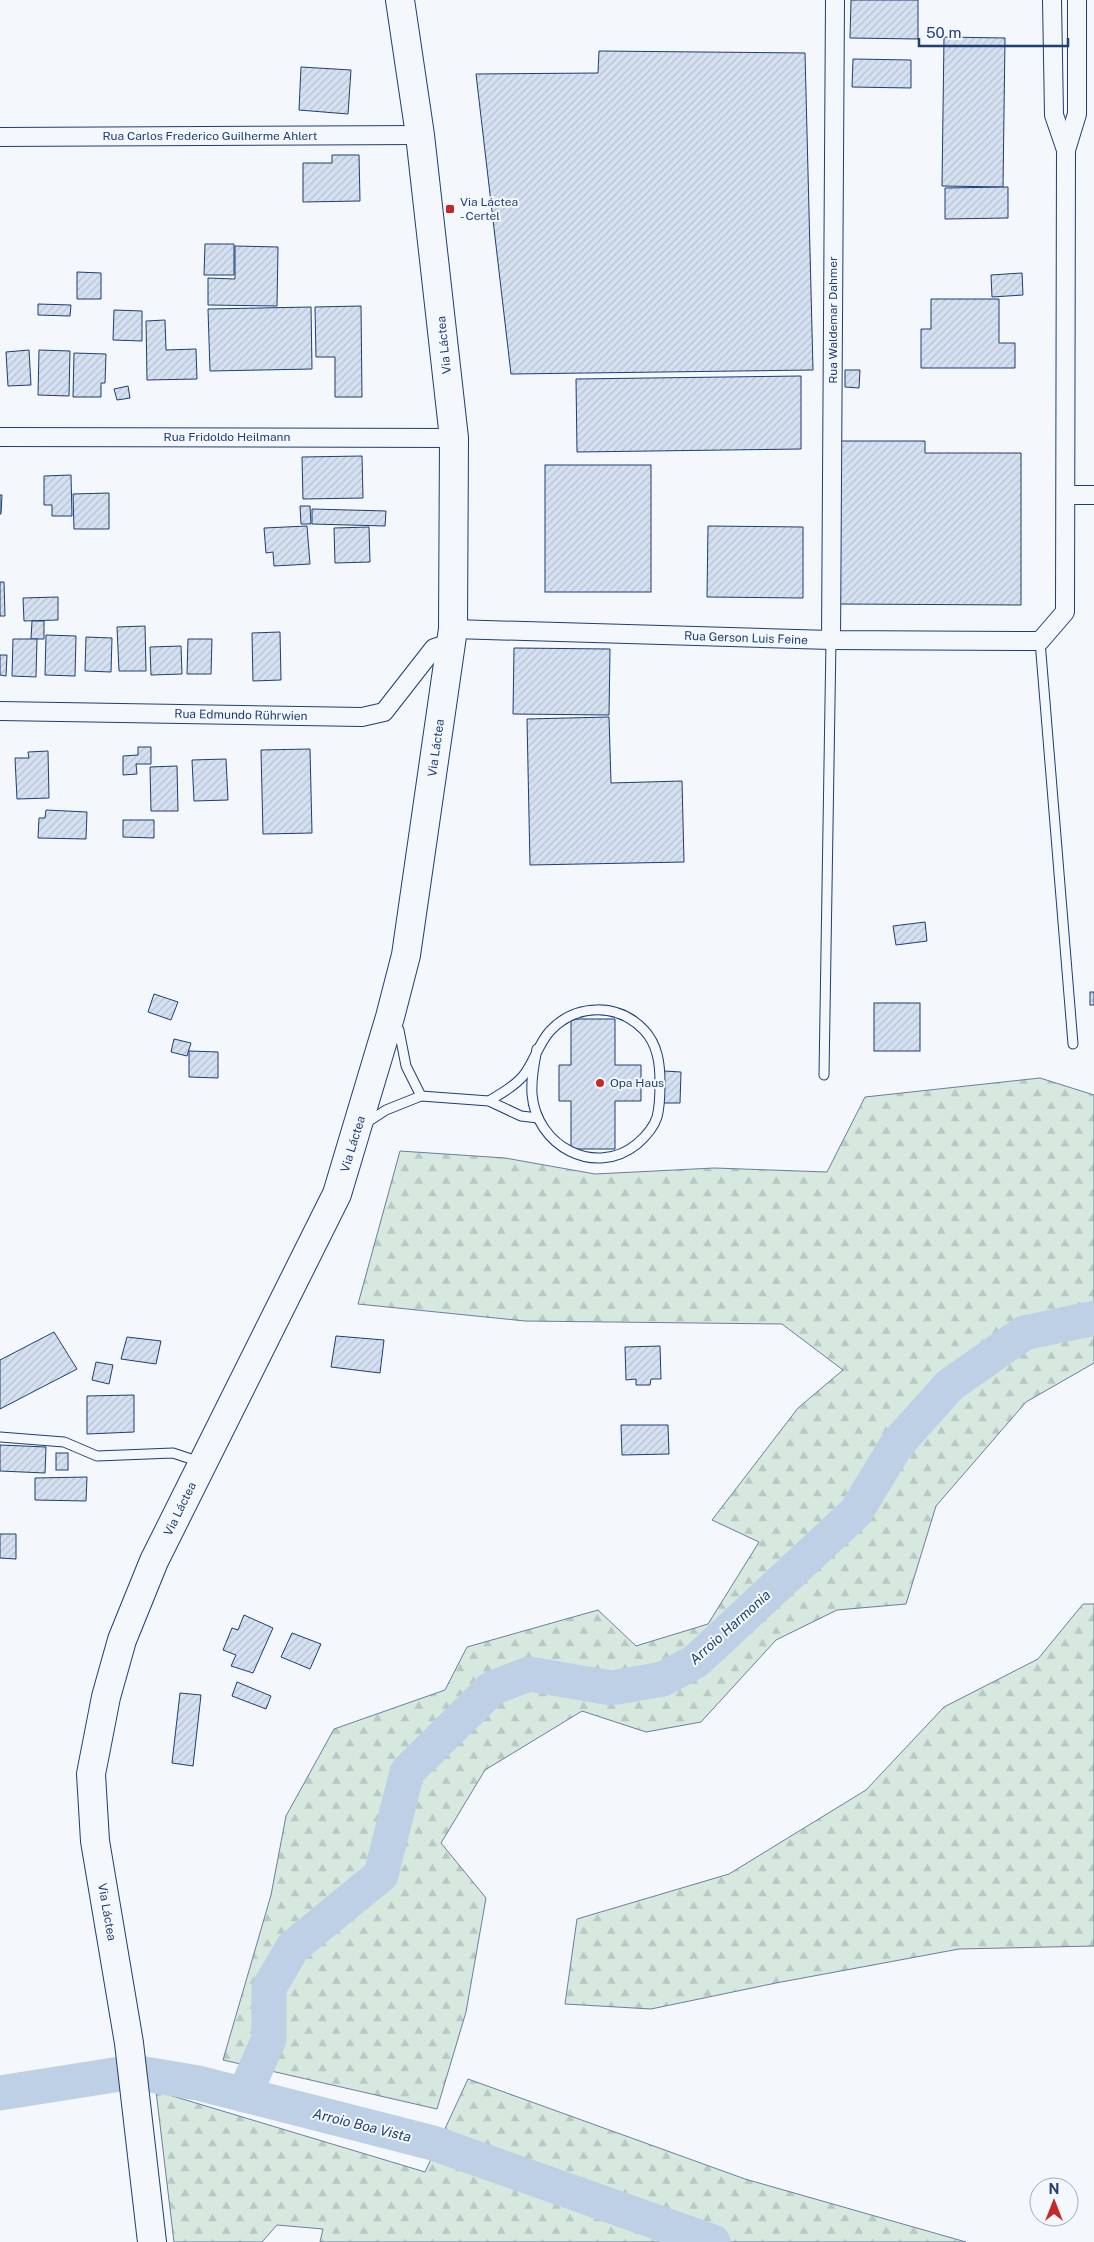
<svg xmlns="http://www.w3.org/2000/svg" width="1094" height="2242" viewBox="0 0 1094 2242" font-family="'Public Sans',sans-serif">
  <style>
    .forest { fill: url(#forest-firs); stroke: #687fa3 }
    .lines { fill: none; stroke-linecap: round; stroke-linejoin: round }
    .river { stroke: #bed0e5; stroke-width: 35 }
    .building { fill: url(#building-hatch); stroke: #1d3f73 }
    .service-casing { stroke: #1d3f73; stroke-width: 11 }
    .minor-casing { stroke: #1d3f73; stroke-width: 20 }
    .primary-casing { stroke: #1d3f73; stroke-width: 30 }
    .service { stroke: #f4f7fb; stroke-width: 9 }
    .minor { stroke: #f4f7fb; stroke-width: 18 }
    .primary { stroke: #f4f7fb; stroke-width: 28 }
    .poi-dot { fill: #c62828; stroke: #f4f7fb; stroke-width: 2 }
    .labels { text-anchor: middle; stroke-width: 4; stroke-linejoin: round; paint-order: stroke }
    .street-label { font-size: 12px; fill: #1d3f73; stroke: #f4f7fb }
    .poi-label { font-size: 12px; fill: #1d3f73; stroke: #f4f7fb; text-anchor: start }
    .water-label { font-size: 14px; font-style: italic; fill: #1d3f73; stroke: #f4f7fb }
  </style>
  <defs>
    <pattern id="forest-firs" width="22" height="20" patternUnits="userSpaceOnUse" patternTransform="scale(1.25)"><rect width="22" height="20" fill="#d7e8df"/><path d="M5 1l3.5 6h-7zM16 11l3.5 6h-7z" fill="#b8c8c3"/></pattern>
    <pattern id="building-hatch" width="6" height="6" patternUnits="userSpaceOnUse" patternTransform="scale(1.25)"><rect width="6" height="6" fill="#d5e0f0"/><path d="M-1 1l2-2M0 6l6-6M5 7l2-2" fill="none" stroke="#b6c1d1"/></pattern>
  </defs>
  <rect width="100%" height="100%" fill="#f4f7fb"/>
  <g class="forest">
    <path d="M1040,1078l54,17v268l-68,39 -90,104 -30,98 -69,6 -61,30 -75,82 -55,10 -64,-21 -97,59 -44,73 45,55 -20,114 -29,97 -214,-49 48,-165 15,-79 48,-87 111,-39 22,-43 131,-37 38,36 72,-22 51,-82 -47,-22 86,-112 45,-38 -61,-46 -257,-3 -167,-17 42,-153 105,7 90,16 119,-6 113,4 38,-75z"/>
    <path d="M1083,1604h11v342l-135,3 -183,34 -125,26 -86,-5 12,-85 152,-45 137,-84 78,-83 94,-48z"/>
    <path d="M468,2079l277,100 221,63h-646l3,-13 -46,-4 -15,17h-88l-18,-151 269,81z"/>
  </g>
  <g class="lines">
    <g class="river">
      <path d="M0,2093l133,-21 65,11 235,60 280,99"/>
      <path d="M244,2095l25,-56v-51l24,-41 88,-72 26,-103 85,-84 37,-14 82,14 52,-9 33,-18 160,-149 41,-68 53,-59 74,-52 70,-15"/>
    </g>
  </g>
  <g class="building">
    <path d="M851,0h67v39l-68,-1z"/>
    <path d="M944,37l61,1 -2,149 -61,-1z"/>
    <path d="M599,51l206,2 8,317 -302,4 -35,-300 122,-1z"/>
    <path d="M853,59l58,1v28l-59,-1z"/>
    <path d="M301,67l50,3 -3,44 -49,-4z"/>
    <path d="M332,155h27l1,46 -57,1v-39h29z"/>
    <path d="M1008,187v31l-63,1v-31z"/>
    <path d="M205,244h29v31h-30z"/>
    <path d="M235,246l43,1 -1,59 -69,-1v-27l27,1z"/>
    <path d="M77,272l24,1v26h-24z"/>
    <path d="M1022,273l1,22 -31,2 -1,-22z"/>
    <path d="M931,299h68v44h16v25h-94v-39h10z"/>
    <path d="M38,304l33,1 -1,11 -32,-1z"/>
    <path d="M361,306l1,91h-27v-40h-19l-1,-50z"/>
    <path d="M311,307l1,62 -102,2 -2,-62z"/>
    <path d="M114,310l28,1v30l-29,-1z"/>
    <path d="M165,320l1,30 30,-1 1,30 -50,1 -1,-59z"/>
    <path d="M29,350l2,35 -23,1 -2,-34z"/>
    <path d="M39,350l31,1 -1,45 -31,-1z"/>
    <path d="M74,353l32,1 -1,29h-4v14h-28z"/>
    <path d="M845,370h15l-1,18 -14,-1z"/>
    <path d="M801,376v73l-224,3 -1,-73z"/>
    <path d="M128,386l2,12 -13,2 -3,-11z"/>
    <path d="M839,441h86v12h96v152l-182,-1z"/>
    <path d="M362,456l1,42 -60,1 -1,-42z"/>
    <rect x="545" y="465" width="106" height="127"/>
    <path d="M71,475l1,41h-20v-11h-8v-29z"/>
    <path d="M109,493v36h-35l-1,-35z"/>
    <path d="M0,495h2l-1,19h-1z"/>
    <path d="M300,506h10l1,18h-10z"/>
    <path d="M312,509l74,2 -1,15 -73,-2z"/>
    <path d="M307,526l3,38 -36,2 -1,-14 -7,1 -2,-25z"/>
    <path d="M708,526l95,1v71l-96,-1z"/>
    <path d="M369,527l1,35 -35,1 -1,-35z"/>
    <path d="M0,582h4l1,34h-5z"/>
    <path d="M58,597v23l-34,1 -1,-23z"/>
    <path d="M32,621h12v18h-13z"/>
    <path d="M145,626l1,45h-27l-2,-44z"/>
    <path d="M280,632l1,48 -28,1 -1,-48z"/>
    <path d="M46,635l30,1 -1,40 -30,-1z"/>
    <path d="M86,637l26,1 -1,34 -26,-1z"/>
    <path d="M13,639h24l-1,38 -24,-1z"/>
    <path d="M188,639h24l-1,35h-24z"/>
    <path d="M181,646l1,28 -31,1 -1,-28z"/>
    <path d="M514,648l96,1 -1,66 -96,-1z"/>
    <path d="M0,655h7l-1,21 -6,-1z"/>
    <path d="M609,717l2,66 71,-2 2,81 -154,3 -3,-146z"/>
    <path d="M138,747h13v17h-15l1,10 -14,1v-19l15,-1z"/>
    <path d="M310,749l2,84 -49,1 -2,-84z"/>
    <path d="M48,751l1,47 -32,1 -2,-41h14l-1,-6z"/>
    <path d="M226,759l2,41 -34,1 -2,-41z"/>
    <path d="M177,766l1,45h-27l-1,-44z"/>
    <path d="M46,810l41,2 -1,27 -48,-1 1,-20h6z"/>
    <path d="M123,820h31v18l-31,-1z"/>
    <path d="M925,922l2,19 -31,4 -3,-19z"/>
    <rect x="1090" y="992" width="4" height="13"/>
    <path d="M154,994l24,8 -7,18 -23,-8z"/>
    <rect x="874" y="1003" width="46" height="48"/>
    <path d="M571,1019h44v46h26v36h-26v48h-44v-48h-12v-36h12z"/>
    <path d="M174,1039l17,4 -4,13 -16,-4z"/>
    <path d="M189,1051l29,1v26l-29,-1z"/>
    <path d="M664,1071l17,1 -1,31h-17z"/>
    <path d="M54,1332l23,37 -77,40v-49z"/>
    <path d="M336,1336l48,4 -4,33 -49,-6z"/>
    <path d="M127,1337l34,4 -5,23 -35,-5z"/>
    <path d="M660,1346l1,33h-10l-1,6h-14v-6l-10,1 -1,-33z"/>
    <path d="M96,1362l17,3 -4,19 -17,-4z"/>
    <path d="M134,1395v37l-47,2v-38z"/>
    <path d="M621,1425h47l1,29 -47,1z"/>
    <path d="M0,1445l46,2 -1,26 -45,-2z"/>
    <rect x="56" y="1453" width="12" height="17"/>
    <path d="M87,1477l-1,24 -51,-1v-22z"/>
    <path d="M0,1534h16v25l-16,-1z"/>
    <path d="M244,1615l29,13 -20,45 -22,-7 5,-11 -13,-5 9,-22 6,2z"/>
    <path d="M292,1633l29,11 -11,25 -29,-12z"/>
    <path d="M237,1682l34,14 -5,13 -34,-13z"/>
    <path d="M180,1693l21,2 -8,71 -21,-3z"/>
  </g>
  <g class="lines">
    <g class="service-casing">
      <g id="service">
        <path d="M1040,641l33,403"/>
        <path d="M394,1023l5,7 7,36 15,30"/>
        <path d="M824,1075l7,-435"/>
        <path d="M489,1101c11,-7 25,-14 34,-25 11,-13 15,-32 27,-45 26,-28 68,-28 94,-1 14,15 16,34 16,53 0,11 0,23 -3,34 -3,10 -12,20 -20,27 -42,34 -101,2 -105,-50 -1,-16 2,-30 5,-45"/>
        <path d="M366,1123l20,-13 35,-14 68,5 32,15 17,2"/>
        <path d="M0,1437l64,5 33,14 76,-3 27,9"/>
      </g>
    </g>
    <g class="minor-casing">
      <g id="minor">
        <path d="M1052,0l2,115 12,35"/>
        <path d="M0,137l420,-2"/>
        <path d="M0,437l454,1"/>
        <path d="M1067,495h27"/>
        <path d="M453,629l378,11 209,1 25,-29 1,-462 11,-36v-114"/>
        <path d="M831,640l4,-640"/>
        <path d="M0,711l362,6 22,-5 50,-64 16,-5"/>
      </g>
    </g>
    <g class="primary-casing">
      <path id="primary" d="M152,2242l-23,-199 -34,-202 -4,-67 15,-77 16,-57 32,-79 183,-367 53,-177 16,-62 47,-326 1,-191 -34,-303 -20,-135"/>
    </g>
    <use href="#service" class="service"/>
    <use href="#minor" class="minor"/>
    <use href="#primary" class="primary"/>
  </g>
  <g class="poi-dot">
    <rect x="445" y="204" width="10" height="10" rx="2.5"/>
    <circle cx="600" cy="1083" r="5"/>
  </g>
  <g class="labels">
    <g class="street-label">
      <text x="210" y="140">Rua Carlos Frederico Guilherme Ahlert</text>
      <text transform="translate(833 320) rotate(-90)" y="4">Rua Waldemar Dahmer</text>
      <text transform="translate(444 345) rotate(-96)" y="4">Via Láctea</text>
      <text x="227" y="441">Rua Fridoldo Heilmann</text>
      <text transform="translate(746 638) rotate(2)" y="4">Rua Gerson Luis Feine</text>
      <text transform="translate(241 715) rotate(1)" y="4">Rua Edmundo Rührwien</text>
      <text transform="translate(436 748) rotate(-82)" y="4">Via Láctea</text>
      <text transform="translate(353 1144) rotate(-73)" y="4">Via Láctea</text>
      <text transform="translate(180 1509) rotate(-64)" y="4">Via Láctea</text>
      <text transform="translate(107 1912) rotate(80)" y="4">Via Láctea</text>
    </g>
    <g class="poi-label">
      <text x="460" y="206">Via Láctea<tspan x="460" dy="14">- Certel</tspan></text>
      <text x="610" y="1087">Opa Haus</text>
    </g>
    <g class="water-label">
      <text transform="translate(730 1627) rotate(-42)" y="5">Arroio Harmonia</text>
      <text transform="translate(362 2125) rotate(14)" y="5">Arroio Boa Vista</text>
    </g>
  </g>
  <g transform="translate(1054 2202)"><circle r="24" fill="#f4f7fb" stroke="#9eadc5"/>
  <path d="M0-4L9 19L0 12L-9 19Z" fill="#c62828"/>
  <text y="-8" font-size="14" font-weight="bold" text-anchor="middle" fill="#1d3f73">N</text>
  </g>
  <path d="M919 38v8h149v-8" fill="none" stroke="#1d3f73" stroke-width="2.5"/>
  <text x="926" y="38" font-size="15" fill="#1d3f73" stroke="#f4f7fb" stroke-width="4" paint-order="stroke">50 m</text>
</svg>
